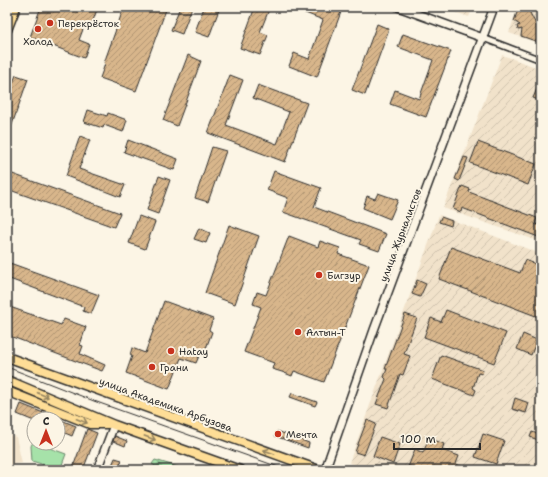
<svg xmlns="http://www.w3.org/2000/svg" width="548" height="477" viewBox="0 0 548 477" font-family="'Shantell Sans',sans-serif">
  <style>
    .built { fill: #f1e2ca }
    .industrial { fill: url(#industrial-furrows) }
    .forest { fill: url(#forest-firs); stroke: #68866a }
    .park { fill: #a6e2a9; stroke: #68866a }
    .building { fill: url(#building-hatch); stroke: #2b2b2b }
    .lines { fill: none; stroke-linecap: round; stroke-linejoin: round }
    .street-casing { stroke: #2b2b2b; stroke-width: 8 }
    .secondary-casing { stroke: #2b2b2b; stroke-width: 10 }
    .primary-casing { stroke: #2b2b2b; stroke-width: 11 }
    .street { stroke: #fcf5e5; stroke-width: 5 }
    .secondary { stroke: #fcf5e5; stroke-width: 7 }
    .primary { stroke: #fedd96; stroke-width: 8 }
    .tram { stroke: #2b2b2b; stroke-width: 1 }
    .oneway { stroke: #948460 }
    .poi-dot { fill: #c8321e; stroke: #fcf5e5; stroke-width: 1.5 }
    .labels { text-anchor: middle; stroke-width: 4; stroke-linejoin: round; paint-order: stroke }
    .poi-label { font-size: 10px; fill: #2b2b2b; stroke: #fcf5e5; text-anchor: start }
    .street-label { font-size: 10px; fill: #2b2b2b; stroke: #fcf5e5 }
  </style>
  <defs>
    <pattern id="industrial-furrows" width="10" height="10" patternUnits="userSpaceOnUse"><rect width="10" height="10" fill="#f1e2ca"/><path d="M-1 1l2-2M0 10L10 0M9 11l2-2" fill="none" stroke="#cfc2ae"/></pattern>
    <pattern id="forest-firs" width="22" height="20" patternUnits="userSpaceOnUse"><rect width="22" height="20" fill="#a6e2a9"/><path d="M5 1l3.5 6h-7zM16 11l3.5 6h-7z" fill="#8fc292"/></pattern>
    <pattern id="building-hatch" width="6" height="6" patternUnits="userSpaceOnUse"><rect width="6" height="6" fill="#d8b68b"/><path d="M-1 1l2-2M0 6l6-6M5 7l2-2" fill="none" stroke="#af9472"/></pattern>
  </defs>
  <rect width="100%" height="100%" fill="#fcf5e5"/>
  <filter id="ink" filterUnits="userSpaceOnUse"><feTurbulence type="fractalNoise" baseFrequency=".025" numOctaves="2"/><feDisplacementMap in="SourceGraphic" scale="8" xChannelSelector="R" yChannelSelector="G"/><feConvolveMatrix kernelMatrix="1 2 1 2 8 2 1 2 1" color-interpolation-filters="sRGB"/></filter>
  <g filter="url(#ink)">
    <path class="built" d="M7,434l9,3 6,26 -15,2z"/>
    <g class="industrial">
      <path d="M441,7h32l-4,10z"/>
      <path d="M518,7h23v37l-32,-11z"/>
      <path d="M502,55l39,14v173l-98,-34z"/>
      <path d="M439,215l102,39v216h-173l-19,-7z"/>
    </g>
    <path class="forest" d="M155,460l23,7 4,3h-20l-10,-6z"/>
    <path class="park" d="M33,442l33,12 -6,16 -28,-9 -1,-15z"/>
    <g class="building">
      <path d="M41,7h57l-7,19 -6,-2 -6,16 10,4 -5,14 -54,-21z"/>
      <path d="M124,7h43l-31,84 -36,-13 5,-14 -1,-1z"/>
      <path d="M180,7h12l-10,27 -11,-4z"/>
      <path d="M204,7h16l-11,30 -14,-5z"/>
      <path d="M255,7h15l-10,25 8,3 -8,20 -20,-7z"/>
      <path d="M290,7h38l13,5 -24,65 -28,-11 5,-13 15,6 14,-39z"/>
      <path d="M519,7h13l-2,6 8,15 3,1v14l-20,-7 1,-7 -4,1 -1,-4 3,-1 -6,-4z"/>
      <path d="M377,24l12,5 -24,66 -13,-5z"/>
      <path d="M403,34l48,17 -25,66 -36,-13 5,-14 24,9 14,-39 -35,-13z"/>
      <path d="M188,55l13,6 -24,65 -14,-6z"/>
      <path d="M16,75l12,4 -20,57 -1,-38z"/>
      <path d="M230,75l13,5 -17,45 51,19 12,-32 -36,-14 5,-13 49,18 -22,59 -77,-29z"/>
      <path d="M541,79v22l-8,-3z"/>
      <path d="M88,110l19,6 1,-3 19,7 -4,12 -19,-7 -1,3 -19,-6z"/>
      <path d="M80,136l10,4 -11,29 46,16 -5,12 -54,-21z"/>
      <path d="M128,140l50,19 -4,11 -50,-18z"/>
      <path d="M478,142l58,22 -8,21 -58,-22z"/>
      <path d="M212,147l14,4 -18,51 -13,-4z"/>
      <path d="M464,157l4,1 -9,23 -4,-2z"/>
      <path d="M274,171l47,17 -7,19 72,27 -7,17 -20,-7 2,-4 -78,-28 5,-14 -21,-8z"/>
      <path d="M7,172l113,41 -6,14 -107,-38z"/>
      <path d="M159,176l11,4 -12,34 -11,-4z"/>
      <path d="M462,186l8,3 -1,3 68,26 -2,6 6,2v12l-79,-30 -1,4 -8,-3z"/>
      <path d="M378,193l20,7 -8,19 -27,-11 4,-12 8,3z"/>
      <path d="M139,216l16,6 -10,27 -16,-6z"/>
      <path d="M441,217l11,4 -1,5 -12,-4z"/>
      <path d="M229,225l30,11 -24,68 -30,-11z"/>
      <path d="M199,228l11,5 -4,10 -12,-4z"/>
      <path d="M289,236l29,11 2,-6 20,7 -2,6 31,11 -45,117 -30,-11 -2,5 -10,-4 -10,-3 2,-6 -30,-11 17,-45 -8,-3 4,-12 9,3z"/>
      <path d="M451,247l69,26 5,-13 16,6v52l-102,-39z"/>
      <path d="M7,262l92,33 -8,19 -8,-3 1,-4 -77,-29z"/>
      <path d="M417,280l9,4 -6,13 -8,-3z"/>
      <path d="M164,301l49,18 -4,11 3,2 -7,19 -3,-2 -6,14 -15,-5 -12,31 -43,-16 6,-17 -2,-1 2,-7 13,5z"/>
      <path d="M7,306l54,19 3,-6 22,8 -6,18 3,1 -3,8 25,11 -3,6 -95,-36z"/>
      <path d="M446,310l60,23 -12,30 -70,-26 7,-19 10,4z"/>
      <path d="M405,314l12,4 -13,36 6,2 -7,19 -3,-1 -12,34 -12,-4 10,-25 -2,-2 3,-8h-2z"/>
      <path d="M523,334l14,6 -6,15 -14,-6z"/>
      <path d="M441,355l42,15 -1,4 -4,-1 -5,15 3,2 -2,5 -42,-16z"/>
      <path d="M292,393l25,9 -2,4 -25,-9z"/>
      <path d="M515,398l14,5 -3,10 -14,-4z"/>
      <path d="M21,404l55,22 -4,10 -14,-6v-11h-24v2l-17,-7z"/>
      <path d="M367,420l9,4 -12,31 -9,-3z"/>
      <path d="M87,429l10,4 -14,37h-11z"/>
      <path d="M277,431l32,12 -1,5 -33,-12z"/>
      <path d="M532,432l9,3v6l-11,-4z"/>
      <path d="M483,434l21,7 -8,23 -21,-7z"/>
      <path d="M115,436l12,5 -2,5 -12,-5z"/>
      <path d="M380,437l20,7 -7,20 -20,-8z"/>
      <path d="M429,438l15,6 -2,6 17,6 -3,8 14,6h-63l8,-21 8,4z"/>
      <path d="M115,458l7,2 -4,10h-8z"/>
    </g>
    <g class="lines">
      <g class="street-casing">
        <path id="street" d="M483,38l58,22"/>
      </g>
      <g class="secondary-casing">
        <g id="secondary">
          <path d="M398,7l85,31"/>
          <path d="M97,470l17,-45"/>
          <path d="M325,470l49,-140 120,-323"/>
        </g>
      </g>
      <g class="primary-casing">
        <g id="primary">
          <path d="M7,30l9,-23"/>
          <path d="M7,357l312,113"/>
          <path d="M7,380l107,45 126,45"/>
          <path d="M7,391l83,33h18"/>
        </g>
      </g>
      <use href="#street" class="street"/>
      <use href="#secondary" class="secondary"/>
      <use href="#primary" class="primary"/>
      <g class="tram">
        <path d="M7,9l1,-2"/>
        <path d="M7,367l87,34 193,69"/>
      </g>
    </g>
    <defs><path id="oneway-shaft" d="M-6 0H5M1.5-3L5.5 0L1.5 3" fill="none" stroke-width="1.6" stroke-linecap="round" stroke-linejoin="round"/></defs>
    <g class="oneway">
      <use href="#oneway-shaft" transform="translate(43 395) rotate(23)"/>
      <use href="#oneway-shaft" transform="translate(82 421) rotate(22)"/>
      <use href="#oneway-shaft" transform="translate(150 438) rotate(20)"/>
      <use href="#oneway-shaft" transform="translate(269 452) rotate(-160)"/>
    </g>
  </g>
  <g class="poi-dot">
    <circle cx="50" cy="23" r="4"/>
    <circle cx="38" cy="29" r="4"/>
    <circle cx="319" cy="275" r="4"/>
    <circle cx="298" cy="332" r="4"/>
    <circle cx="171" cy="351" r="4"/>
    <circle cx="152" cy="367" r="4"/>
    <circle cx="278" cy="434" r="4"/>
  </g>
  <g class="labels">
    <g class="poi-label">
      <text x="58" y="27">Перекрёсток</text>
      <text x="38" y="45" text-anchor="middle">Холод</text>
      <text x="327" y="279">Бигзур</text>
      <text x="306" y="336">Алтын-Т</text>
      <text x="179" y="355">Hatay</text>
      <text x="160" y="371">Грани</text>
      <text x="286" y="438">Мечта</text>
    </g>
    <g class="street-label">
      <text transform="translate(400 235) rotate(-69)" y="4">улица Журналистов</text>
      <text transform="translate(166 404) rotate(20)" y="4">улица Академика Арбузова</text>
    </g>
  </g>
  <rect width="548" height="477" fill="none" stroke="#fcf5e5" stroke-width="24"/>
  <rect x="12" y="12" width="524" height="453" fill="none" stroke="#2b2b2b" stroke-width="1.5" filter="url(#ink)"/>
  <g transform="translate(46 431)"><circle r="19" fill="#fcf5e5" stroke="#a8a49b"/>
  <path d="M0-3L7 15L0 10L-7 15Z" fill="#c8321e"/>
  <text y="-6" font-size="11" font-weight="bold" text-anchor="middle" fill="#2b2b2b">С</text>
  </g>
  <path d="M394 443v6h86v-6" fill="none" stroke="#2b2b2b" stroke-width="2"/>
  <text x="400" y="443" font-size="12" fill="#2b2b2b" stroke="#fcf5e5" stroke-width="3" paint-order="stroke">100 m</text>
</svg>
